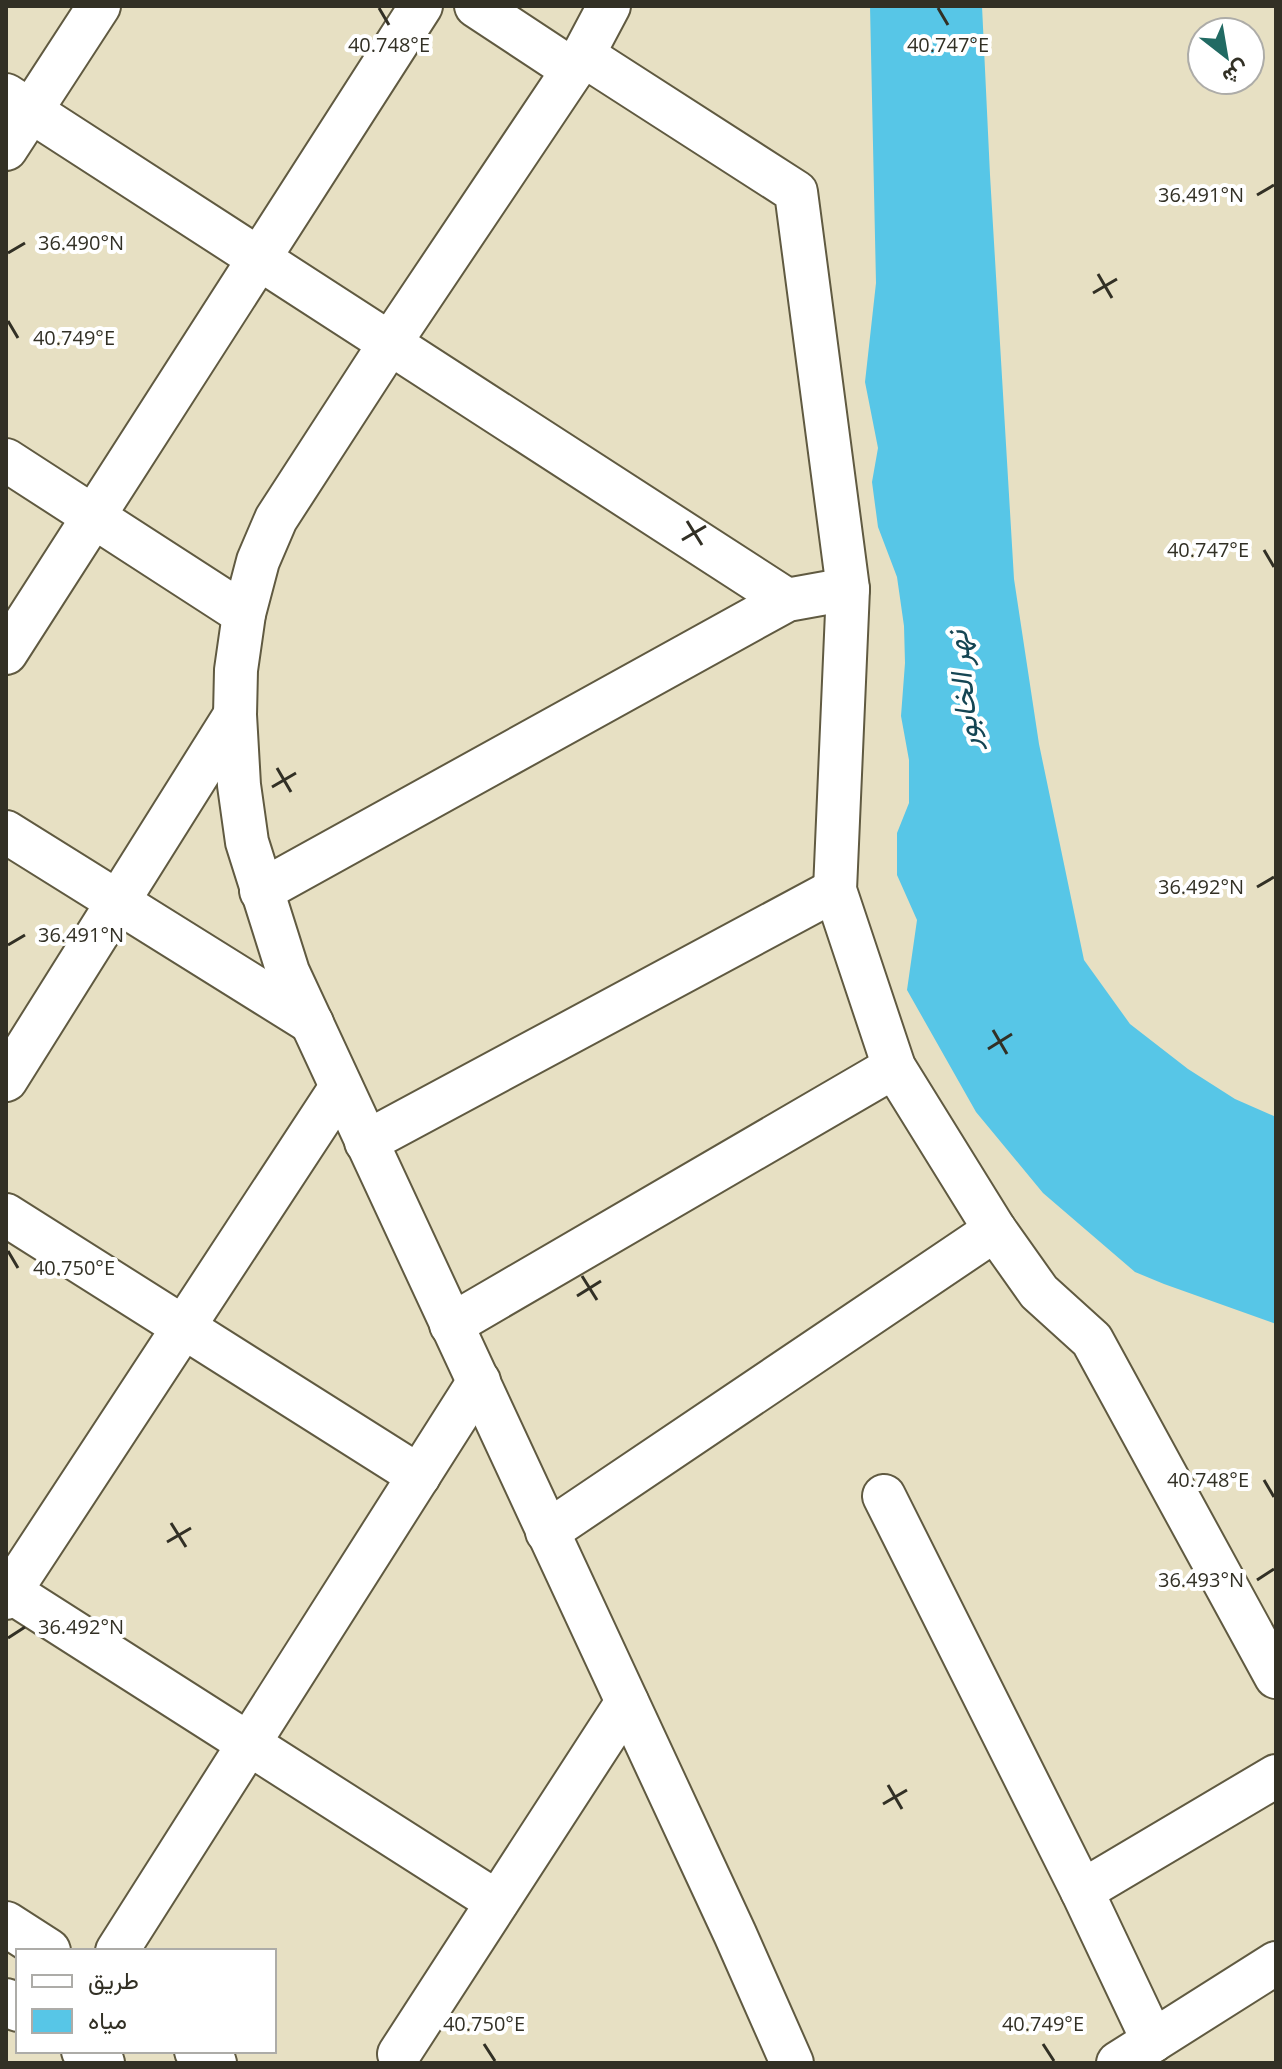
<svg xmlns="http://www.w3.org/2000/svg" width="1282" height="2069" viewBox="0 0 1282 2069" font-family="'Open Sans',Vazirmatn,sans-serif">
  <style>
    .water { fill: #57c6e7 }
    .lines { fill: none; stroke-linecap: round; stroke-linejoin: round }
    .minor-casing { stroke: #605a41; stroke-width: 46 }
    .major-casing { stroke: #605a41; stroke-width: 48 }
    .minor { stroke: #fff; stroke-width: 42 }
    .major { stroke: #fff; stroke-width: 44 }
    .ticks { fill: none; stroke: #323025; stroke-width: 3 }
    .labels { text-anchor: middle; stroke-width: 8; stroke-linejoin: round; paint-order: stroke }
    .water-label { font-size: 30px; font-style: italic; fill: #144553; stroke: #fff }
    .ticks-label { font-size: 20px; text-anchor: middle; fill: #323025; stroke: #fff; stroke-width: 8; stroke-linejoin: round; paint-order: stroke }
  </style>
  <rect width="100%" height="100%" fill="#e7e0c3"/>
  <path class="water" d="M870,6h112l8,169 24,404 25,165 45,216 46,64 58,45 47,30 41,18v207l-112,-40 -29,-12 -92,-79 -67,-81 -69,-122 10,-70 -20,-45v-42l12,-30v-43l-8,-44 4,-53 -1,-37 -7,-49 -19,-50 -6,-45 6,-34 -13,-66 11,-99z"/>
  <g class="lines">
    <g class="minor-casing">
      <g id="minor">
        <path d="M476,6l97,64"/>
        <path d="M609,6l-26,49 -193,288 -114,176 -18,42 -14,53 -8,56 -1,45 4,70 8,57 41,130 447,962 57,129"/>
        <path d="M583,55l213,137 52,397 -13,301 59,177 101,163 44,62 53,48 184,337"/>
        <path d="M6,95l781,505"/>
        <path d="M6,149l93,-143"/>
        <path d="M6,460l238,154"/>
        <path d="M6,653l415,-647"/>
        <path d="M6,832l306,191"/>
        <path d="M261,891l526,-291 61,-11"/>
        <path d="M6,1080l229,-365"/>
        <path d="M366,1142l469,-252"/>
        <path d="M6,1215l413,261"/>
        <path d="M451,1325l443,-258"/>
        <path d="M884,1496l198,395 71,150"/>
        <path d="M547,1532l448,-302"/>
        <path d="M6,1589l491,313"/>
        <path d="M6,1598l335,-511"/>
        <path d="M1082,1891l194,-115"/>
        <path d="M117,1951l362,-570"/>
        <path d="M399,2054l228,-352"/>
        <path d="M1118,2063l158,-100"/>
      </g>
    </g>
    <g class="major-casing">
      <g id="major">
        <path d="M6,1924l42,27"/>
        <path d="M6,2001l12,8"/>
        <path d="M84,2051l18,12"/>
        <path d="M197,2051l17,12"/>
      </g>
    </g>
    <use href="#minor" class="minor"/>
    <use href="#major" class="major"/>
  </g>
  <path class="ticks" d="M379,8l10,17M938,8l10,17M1257,195l17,-10M8,253l17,-10M1098,274l14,24M1093,293l24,-14M8,321l10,17M687,521l15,24M682,540l24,-14M1264,550l10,17M277,768l14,24M272,787l24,-14M1257,887l17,-10M8,945l17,-10M993,1030l14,24M988,1049l24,-15M8,1251l10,17M582,1276l15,24M577,1296l24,-15M1264,1480l10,17M171,1523l15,24M167,1542l24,-14M1257,1580l17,-11M8,1638l17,-11M888,1785l14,24M883,1804l24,-14M484,2044l11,17M1043,2044l11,17"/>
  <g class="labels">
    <g class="water-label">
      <text transform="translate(963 690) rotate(-96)" y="10">نهر الخابور</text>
    </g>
  </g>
  <g class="ticks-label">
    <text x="389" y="52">40.748°E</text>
    <text x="948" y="52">40.747°E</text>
    <text x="1201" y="202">36.491°N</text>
    <text x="81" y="250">36.490°N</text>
    <text x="74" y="345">40.749°E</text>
    <text x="1208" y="557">40.747°E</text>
    <text x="1201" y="894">36.492°N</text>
    <text x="81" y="942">36.491°N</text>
    <text x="74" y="1275">40.750°E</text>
    <text x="1208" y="1487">40.748°E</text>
    <text x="1201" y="1587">36.493°N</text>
    <text x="81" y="1634">36.492°N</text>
    <text x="484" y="2031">40.750°E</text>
    <text x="1043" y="2031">40.749°E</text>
  </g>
  <rect width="1282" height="2069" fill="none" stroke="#323025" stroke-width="16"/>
  <rect x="16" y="1949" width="260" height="104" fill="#ffffff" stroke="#adaca8" stroke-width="2"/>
  <rect x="32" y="1975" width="40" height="12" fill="#ffffff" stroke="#adaca8" stroke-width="2"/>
  <text x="88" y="1989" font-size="24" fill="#323025">طريق</text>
  <rect x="32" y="2009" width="40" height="24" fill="#57c6e7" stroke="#adaca8" stroke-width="2"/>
  <text x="88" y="2029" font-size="24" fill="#323025">مياه</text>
  <g transform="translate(1226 56) rotate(149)"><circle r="38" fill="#ffffff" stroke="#adaca8" stroke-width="2"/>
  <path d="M0-6L14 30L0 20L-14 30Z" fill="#216a63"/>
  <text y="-12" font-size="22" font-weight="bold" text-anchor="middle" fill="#323025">ش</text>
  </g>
</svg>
